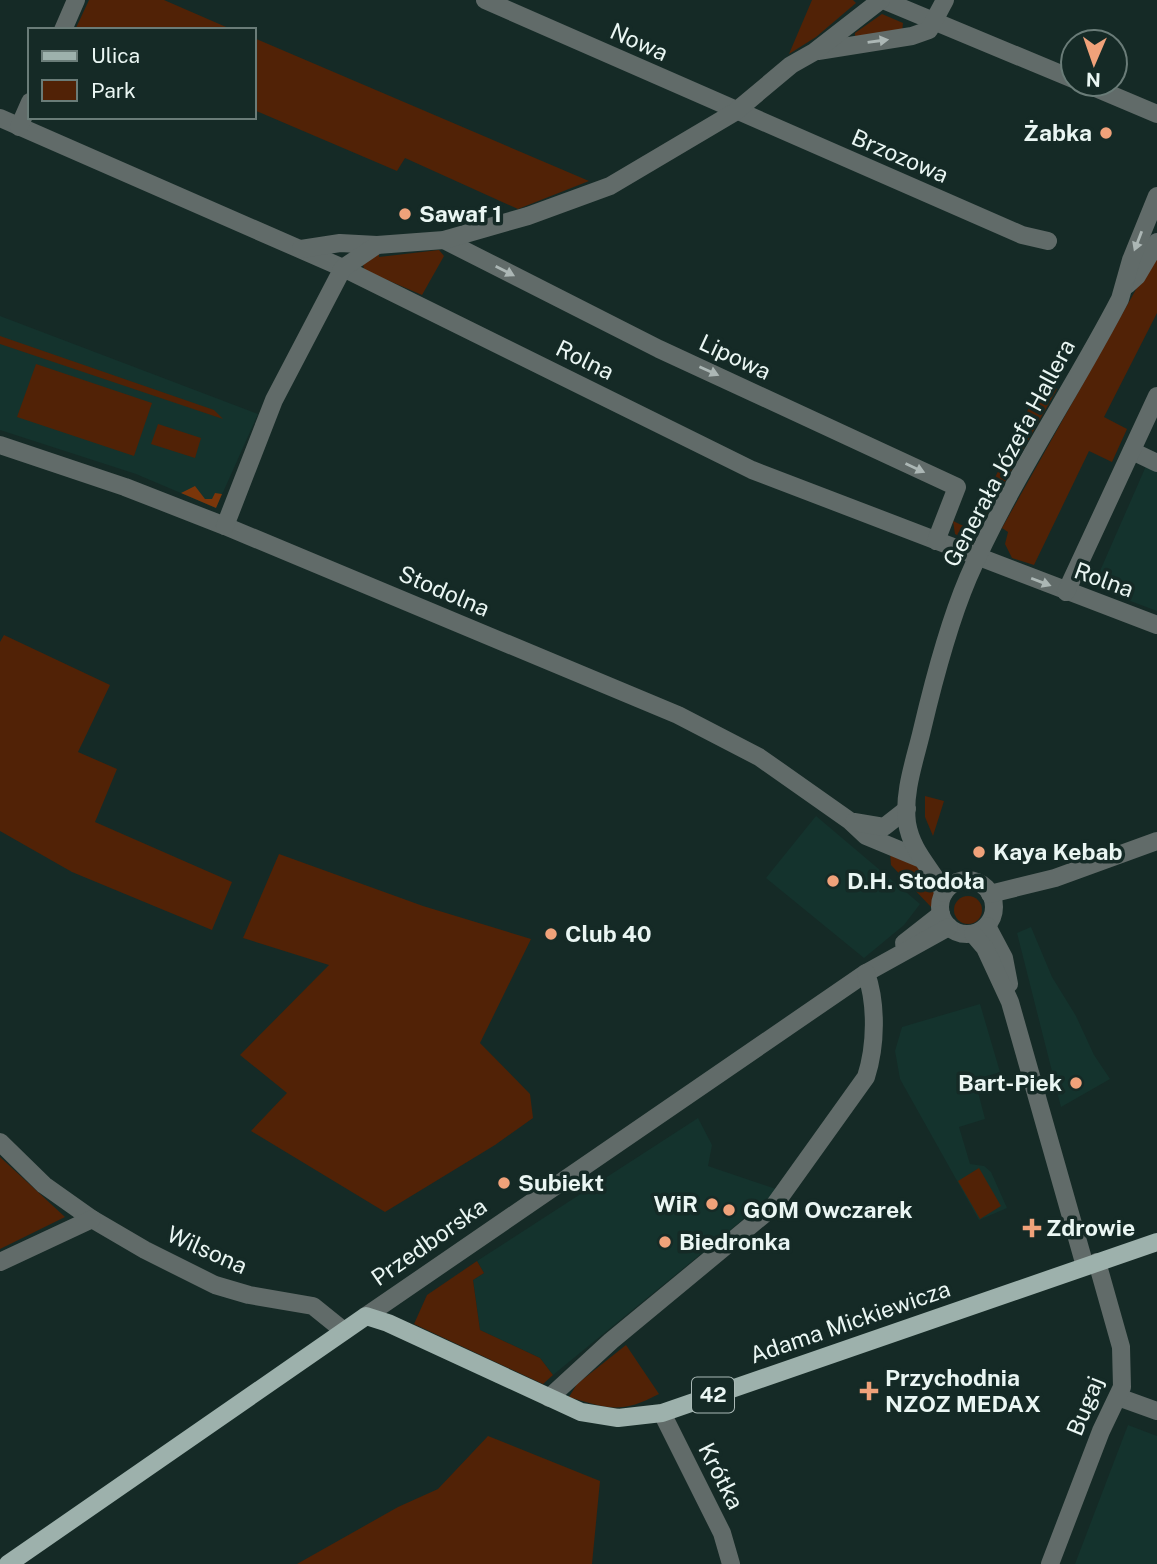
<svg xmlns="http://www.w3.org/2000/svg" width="1157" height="1564" viewBox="0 0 1157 1564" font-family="'Public Sans',sans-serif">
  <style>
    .built { fill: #14332d }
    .green { fill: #512206 }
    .forest { fill: #7b360a }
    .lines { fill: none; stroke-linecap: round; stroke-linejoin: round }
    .minor { stroke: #616b69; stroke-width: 18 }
    .major { stroke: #9db1ac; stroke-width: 18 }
    .oneway { fill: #acb7b5 }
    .poi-dot { fill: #f0a27a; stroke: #152a26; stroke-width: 2.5 }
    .labels { text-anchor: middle; stroke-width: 7; stroke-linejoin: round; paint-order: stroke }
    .shield { fill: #152a26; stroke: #aab9b6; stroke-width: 2 }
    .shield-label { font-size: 21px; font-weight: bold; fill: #eaf6f3 }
    .street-label { font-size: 23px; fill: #eaf6f3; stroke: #152a26 }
    .poi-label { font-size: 23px; font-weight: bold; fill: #eaf6f3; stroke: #152a26; text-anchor: start }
  </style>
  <rect width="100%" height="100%" fill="#152a26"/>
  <g class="built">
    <path d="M0,316l258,98 -42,94 -80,-34 -136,-44z"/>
    <path d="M1146,466l11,5v140l-64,-24z"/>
    <path d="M816,816l104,88 -16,21 -40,33 -98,-80z"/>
    <path d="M1031,927l21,50 24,39 18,39 16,24 -49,28 -44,-174z"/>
    <path d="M980,1004l20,68 -25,8 10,39 -26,8 11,37 14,2 7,6 16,36 -28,12 -79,-141 -5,-28 7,-24z"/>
    <path d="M698,1118l14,27 -4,21 71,24 -226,185 -13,-17 -60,-28 -7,-50 11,-7 -7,-12z"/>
    <path d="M1128,1425l29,11v128h-82z"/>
  </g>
  <g class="green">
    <path d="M89,0h75l69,30h-158z"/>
    <path d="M812,0h41l3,3 -40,34 -27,17z"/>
    <path d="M882,14l21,9 -1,9 -47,5v-4z"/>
    <path d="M254,38l335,143 -71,28 -113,-51 -8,13 -143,-61z"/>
    <path d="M439,250l5,6 -22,39 -58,-25 -1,-6 16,-11v4z"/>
    <path d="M1157,252v61l-53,104 23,12 -15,33 -23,-11 -55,114 -22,-7 -7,-14 3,-12 -6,-4z"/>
    <path d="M0,336l214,74 9,9 -223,-75z"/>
    <path d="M36,364l116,39 -18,53 -117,-39z"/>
    <path d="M1042,381l15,8 -79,141c-8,6 -14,9 -23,4l-2,-13 17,8z"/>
    <path d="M158,424l43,14 -6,20 -44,-14z"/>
    <path d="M4,635l106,50 -32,67 39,17 -22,53 137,60 -20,48 -140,-58 -72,-41v-189z"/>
    <path d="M925,796l19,5 -11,35 -8,-19z"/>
    <path d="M890,852c29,11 60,36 38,69l4,-13 -41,-43z"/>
    <path d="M279,854l144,52 108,33 -51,104 50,51 3,24 -38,27 -110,67 -134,-81 36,-38 -47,-38 89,-90 -86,-27z"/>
    <circle cx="968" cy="910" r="14"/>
    <path d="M0,1157l65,60 -65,32z"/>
    <path d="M979,1168l22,38 -21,13 -22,-38z"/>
    <path d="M477,1261l7,12 -11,7 7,50 60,28 13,17 -10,9 -129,-60 13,-29z"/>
    <path d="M626,1345l33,49c-38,20 -50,15 -90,3l8,-13z"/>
    <path d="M488,1436l112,45 -8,83h-295l101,-57 40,-18z"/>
  </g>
  <path class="forest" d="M195,486l10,13h7l3,-6 7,1 -6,14 -35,-15z"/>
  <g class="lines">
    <g class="minor">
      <path d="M485,0l537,235 26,6"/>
      <path d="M883,0l190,79"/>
      <path d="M63,30l13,-30"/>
      <path d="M818,51l94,-15 17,-6 16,-30"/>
      <path d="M1086,84l71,30"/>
      <path d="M0,118l343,150 409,202 405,155"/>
      <path d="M19,127l11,-25"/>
      <path d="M444,240l215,109 298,138 -21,54"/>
      <path d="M301,249l39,-6 37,2"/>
      <path d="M1127,285l10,-9 20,-34"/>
      <path d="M0,445l125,42 100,39 453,189 81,42 91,64 16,15 53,22"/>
      <path d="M1132,451l25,12"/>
      <path d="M225,526l49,-126 69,-132 34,-23 67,-5 84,-24 82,-30 125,-74 56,-47 23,-13 67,-52"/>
      <path d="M1066,592l91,-196"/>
      <path d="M854,822l30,5 23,-18"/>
      <circle cx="967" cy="907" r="27"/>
      <path d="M944,893c-12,-25 -32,-40 -37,-70 -4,-31 8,-63 15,-93 12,-51 26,-105 46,-152 42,-97 104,-186 152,-279l11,-39 26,-64"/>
      <path d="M990,894l65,-16 102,-37"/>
      <path d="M987,926l17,32 5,26"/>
      <path d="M973,934l12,14 25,54 75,264"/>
      <path d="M904,943l37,-29"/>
      <path d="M0,1142l44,43 48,34 53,31 70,35 34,10 64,11 31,25"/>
      <path d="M0,1262l92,-43"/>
      <path d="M366,1316l500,-343 83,-46"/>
      <path d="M1118,1397l39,14"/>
      <path d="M549,1398l62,-57 162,-134 93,-130c10,-31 11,-73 0,-104"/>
      <path d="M662,1413l60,120 9,31"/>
      <path d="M1050,1564l51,-133 21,-44 -1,-40 -24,-85"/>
    </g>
    <path class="major" d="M8,1564l358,-248 22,7 193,89 37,6 44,-5 495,-171"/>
  </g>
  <defs><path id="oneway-solid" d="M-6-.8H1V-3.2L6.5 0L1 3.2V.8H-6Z" transform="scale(1.75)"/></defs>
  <g class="oneway">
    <use href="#oneway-solid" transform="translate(878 41) rotate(-8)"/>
    <use href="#oneway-solid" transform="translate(1138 241) rotate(111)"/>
    <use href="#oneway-solid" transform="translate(505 271) rotate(27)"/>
    <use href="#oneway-solid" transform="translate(709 371) rotate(24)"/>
    <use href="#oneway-solid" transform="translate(915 468) rotate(25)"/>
    <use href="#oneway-solid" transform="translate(1041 582) rotate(21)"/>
  </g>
  <g class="poi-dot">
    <circle cx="1106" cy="133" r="7"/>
    <circle cx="405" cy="214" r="7"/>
    <circle cx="979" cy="852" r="7"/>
    <circle cx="833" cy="881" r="7"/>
    <circle cx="551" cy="934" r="7"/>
    <circle cx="1076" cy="1083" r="7"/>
    <circle cx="504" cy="1183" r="7"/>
    <circle cx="712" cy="1204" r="7"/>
    <circle cx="729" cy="1210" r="7"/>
    <path d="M1028.5 1217.5h7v7h7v7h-7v7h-7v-7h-7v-7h7z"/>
    <circle cx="665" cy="1242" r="7"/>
    <path d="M865.5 1380.5h7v7h7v7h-7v7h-7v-7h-7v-7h7z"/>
  </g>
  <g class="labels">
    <rect class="shield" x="692" y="1377.5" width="42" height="35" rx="5"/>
    <g class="shield-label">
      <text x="713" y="1402">42</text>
    </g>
    <g class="street-label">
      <text transform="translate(639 42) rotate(24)" y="8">Nowa</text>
      <text transform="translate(900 156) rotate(23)" y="8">Brzozowa</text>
      <text transform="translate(735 357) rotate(25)" y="8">Lipowa</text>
      <text transform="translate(585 360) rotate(26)" y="8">Rolna</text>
      <text transform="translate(1009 453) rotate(-62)" y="8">Generała Józefa Hallera</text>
      <text transform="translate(1104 580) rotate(20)" y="8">Rolna</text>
      <text transform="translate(444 591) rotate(23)" y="8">Stodolna</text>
      <text transform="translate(429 1242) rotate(-35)" y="8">Przedborska</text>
      <text transform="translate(207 1250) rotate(24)" y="8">Wilsona</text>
      <text transform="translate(850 1322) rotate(-19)" y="8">Adama Mickiewicza</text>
      <text transform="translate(1085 1406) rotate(-68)" y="8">Bugaj</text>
      <text transform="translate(721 1476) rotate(63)" y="8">Krótka</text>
    </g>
    <g class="poi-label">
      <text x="1092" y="141" text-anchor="end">Żabka</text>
      <text x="419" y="222">Sawaf 1</text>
      <text x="993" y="860">Kaya Kebab</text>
      <text x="847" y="889">D.H. Stodoła</text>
      <text x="565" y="942">Club 40</text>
      <text x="1062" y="1091" text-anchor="end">Bart-Piek</text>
      <text x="518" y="1191">Subiekt</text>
      <text x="698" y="1212" text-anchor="end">WiR</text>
      <text x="743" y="1218">GOM Owczarek</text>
      <text x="1046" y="1236">Zdrowie</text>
      <text x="679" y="1250">Biedronka</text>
      <text x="885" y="1386">Przychodnia<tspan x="885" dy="26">NZOZ MEDAX</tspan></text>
    </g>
  </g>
  <rect x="28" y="28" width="228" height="91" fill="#152a26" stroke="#6a7c78" stroke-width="2"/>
  <rect x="42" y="51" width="35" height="10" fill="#9db1ac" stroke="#6a7c78" stroke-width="2"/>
  <text x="91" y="63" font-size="21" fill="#eaf6f3">Ulica</text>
  <rect x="42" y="80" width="35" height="21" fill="#512206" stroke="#6a7c78" stroke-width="2"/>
  <text x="91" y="98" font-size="21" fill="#eaf6f3">Park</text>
  <g transform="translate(1094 63) rotate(182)"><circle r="33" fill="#152a26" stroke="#6a7c78" stroke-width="2"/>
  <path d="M0-5L12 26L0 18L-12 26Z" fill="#f0a27a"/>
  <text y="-10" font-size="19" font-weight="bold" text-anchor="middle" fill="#eaf6f3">N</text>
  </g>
</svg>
